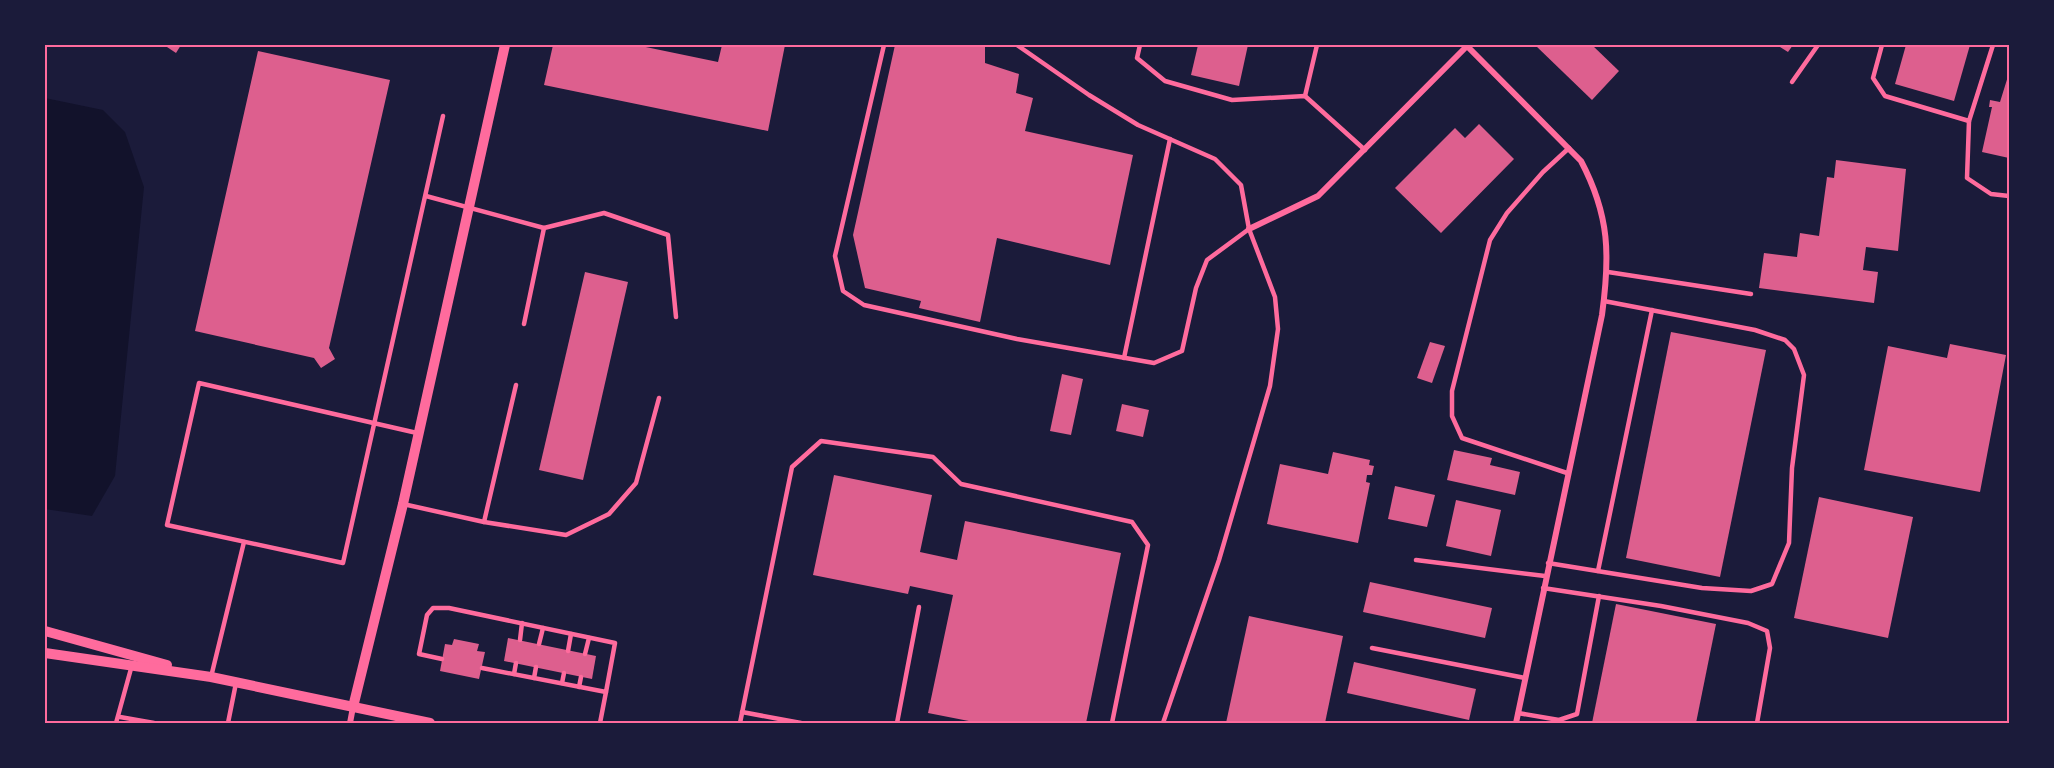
<svg xmlns="http://www.w3.org/2000/svg" width="2054" height="768" viewBox="0 0 2054 768" font-family="'Nunito Sans',sans-serif">
  <style>
    .water { fill: #12122b }
    .building { fill: #dd5f8e }
    .lines { fill: none; stroke-linecap: round; stroke-linejoin: round }
    .service { stroke: #ff6b9d; stroke-width: 4.5 }
    .minor { stroke: #ff6b9d; stroke-width: 6 }
    .tertiary { stroke: #ff6b9d; stroke-width: 10 }
    .neatline { fill: none; stroke: #ff6b9d; stroke-width: 2 }
  </style>
  <rect width="100%" height="100%" fill="#1b1b3a"/>
  <path class="water" d="M45,98l58,12 22,22 19,55 -29,289 -23,40 -47,-7z"/>
  <g class="building">
    <path d="M164,45h17l-5,8z"/>
    <path d="M553,45h83l82,17 4,-17h63l-17,86 -224,-46z"/>
    <path d="M895,45h90v18l34,11 -3,19 17,5 -8,33 108,24 -23,110 -113,-27 -17,84 -61,-14 2,-7 -56,-13 -12,-53z"/>
    <path d="M1198,45h50l-9,41 -48,-11z"/>
    <path d="M1535,45h57l27,26 -27,29z"/>
    <path d="M1777,45h16l-5,7z"/>
    <path d="M1906,45h64l-16,56 -59,-17z"/>
    <path d="M258,51l132,29 -61,268 6,11 -14,9 -7,-10 -119,-27z"/>
    <path d="M2009,73v85l-27,-6 10,-45h-3l1,-7 10,2z"/>
    <path d="M1479,124l35,35 -73,74 -46,-45 60,-60 10,10z"/>
    <path d="M1836,160l70,9 -8,82 -32,-4 -3,23 15,2 -4,31 -115,-15 5,-35 33,4 3,-24 19,3 8,-59 7,1z"/>
    <path d="M585,272l43,10 -45,198 -44,-10z"/>
    <path d="M1671,332l95,18 -46,227 -94,-19z"/>
    <path d="M1430,342l15,4 -13,37 -15,-5z"/>
    <path d="M1950,344l56,11 -26,137 -116,-22 24,-124 59,12z"/>
    <path d="M1062,374l21,5 -12,56 -21,-4z"/>
    <path d="M1122,404l27,6 -6,27 -27,-6z"/>
    <path d="M1454,450l38,8 -2,7 30,7 -5,23 -68,-15z"/>
    <path d="M1333,452l37,8 -1,5 5,1 -2,9h-5l-1,7 4,1 -12,60 -91,-19 13,-60 48,10z"/>
    <path d="M834,475l98,20 -12,57 37,8 8,-39 156,32 -35,170h-107l-51,-10 25,-118 -43,-9 -2,8 -95,-19z"/>
    <path d="M1395,486l40,9 -8,32 -39,-8z"/>
    <path d="M1819,497l94,20 -25,121 -94,-20z"/>
    <path d="M1456,500l45,10 -10,46 -45,-10z"/>
    <path d="M1370,582l122,26 -7,30 -122,-26z"/>
    <path d="M1616,604l100,20 -20,99h-104z"/>
    <path d="M1249,616l94,20 -18,87h-99z"/>
    <path d="M508,638l88,18 -4,23 -88,-18z"/>
    <path d="M454,639l25,5 -2,7 8,1 -6,27 -39,-8 5,-27 7,1z"/>
    <path d="M1354,662l122,27 -7,31 -122,-27z"/>
  </g>
  <g class="lines">
    <g class="service">
      <path d="M884,45l-49,211 8,35 21,14 153,34 137,24 28,-12 14,-63 11,-28 42,-31"/>
      <path d="M1017,45l72,50 49,30 77,34 26,26 8,44 26,68 3,32 -8,57 -51,174 -56,163"/>
      <path d="M1140,45l-3,13 28,23 67,19 73,-4 60,54"/>
      <path d="M1882,45l-9,33 12,18 84,25 24,-76"/>
      <path d="M1792,82l26,-37"/>
      <path d="M1305,96l12,-51"/>
      <path d="M1969,121l-2,57 24,16 18,2"/>
      <path d="M426,196l118,32 60,-15 64,22 8,82"/>
      <path d="M1608,272l143,22"/>
      <path d="M524,324l20,-96"/>
      <path d="M1124,358l46,-219"/>
      <path d="M417,433l-218,-50 -32,142 176,38 100,-447"/>
      <path d="M1567,473l-105,-35 -10,-22v-25l38,-151 17,-27 36,-41 26,-24"/>
      <path d="M403,504l81,18 82,13 43,-21 27,-31 23,-85"/>
      <path d="M484,522l32,-137"/>
      <path d="M1416,560l129,16"/>
      <path d="M1548,563l154,25 49,3 21,-7 17,-41 3,-75 12,-93 -10,-26 -9,-9 -30,-10 -151,-29"/>
      <path d="M1598,571l54,-261"/>
      <path d="M1543,588l118,18 87,17 19,8 3,17 -13,75"/>
      <path d="M520,640l2,-17"/>
      <path d="M539,644l4,-16"/>
      <path d="M1372,648l153,30"/>
      <path d="M568,651l3,-17"/>
      <path d="M585,654l4,-16"/>
      <path d="M442,659l-23,-5 8,-39 6,-7h16l166,35 -9,49 -124,-24"/>
      <path d="M514,674l2,-11"/>
      <path d="M211,677l33,-135"/>
      <path d="M534,678l2,-11"/>
      <path d="M562,683l2,-10"/>
      <path d="M579,687l2,-10"/>
      <path d="M742,712l59,11"/>
      <path d="M1518,713l41,7 18,-6 22,-118"/>
      <path d="M120,717l34,6"/>
      <path d="M116,723l16,-58"/>
      <path d="M228,723l8,-40"/>
      <path d="M600,723l6,-31"/>
      <path d="M740,723l52,-256 29,-26 112,16 28,27 171,38 16,23 -36,178"/>
      <path d="M897,723l22,-116"/>
    </g>
    <g class="minor">
      <path d="M1467,46l114,115c29,55 29,95 21,154l-86,408"/>
      <path d="M1249,229l69,-33 150,-151"/>
      <path d="M350,723l3,-16"/>
    </g>
    <g class="tertiary">
      <path d="M45,631l122,34"/>
      <path d="M45,653l166,24 219,46"/>
      <path d="M353,707l50,-203 102,-459"/>
    </g>
  </g>
  <rect width="2054" height="768" fill="none" stroke="#1b1b3a" stroke-width="93"/>
  <rect x="46" y="46" width="1962" height="676" class="neatline"/>
</svg>
